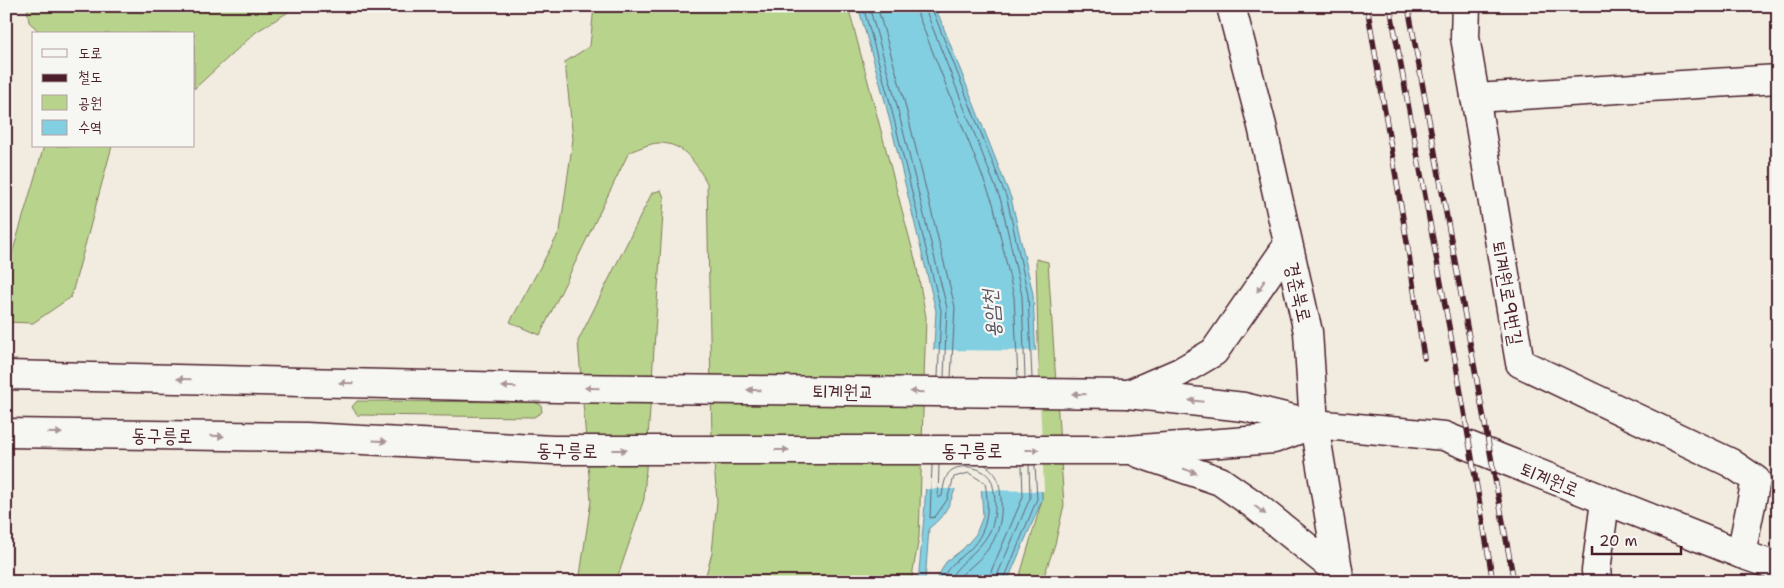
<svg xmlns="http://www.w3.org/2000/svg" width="1784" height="588" viewBox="0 0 1784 588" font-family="'Shantell Sans','Poor Story',sans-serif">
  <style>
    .green { fill: #b8d48c; stroke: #817a5c }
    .water { fill: #82cfe1; stroke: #6c8998 }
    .pier { fill: #f1ecdf }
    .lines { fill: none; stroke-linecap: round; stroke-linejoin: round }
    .shore { stroke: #606574; stroke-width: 1 }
    .minor-casing { stroke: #4a1f2b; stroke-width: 31 }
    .minor { stroke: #f6f6f2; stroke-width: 28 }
    .rail-casing { stroke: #4a1f2b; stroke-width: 5.5 }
    .rail { stroke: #f6f6f2; stroke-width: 4; stroke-dasharray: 11; stroke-linecap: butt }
    .oneway { fill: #a99598 }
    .labels { text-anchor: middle; stroke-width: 4.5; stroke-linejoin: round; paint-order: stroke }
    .street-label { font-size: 19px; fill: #4a1f2b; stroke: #f6f6f2 }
    .water-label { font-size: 20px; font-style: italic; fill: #5b5462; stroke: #f6f6f2 }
  </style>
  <rect width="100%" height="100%" fill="#f1ecdf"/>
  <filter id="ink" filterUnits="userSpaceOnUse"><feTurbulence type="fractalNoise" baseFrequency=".02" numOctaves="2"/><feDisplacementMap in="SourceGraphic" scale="10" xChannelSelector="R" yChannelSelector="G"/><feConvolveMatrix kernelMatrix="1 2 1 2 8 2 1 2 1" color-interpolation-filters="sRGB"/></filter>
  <g filter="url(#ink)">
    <g class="green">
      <path d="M27,6h271l-42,26 -62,57v-55h-152l-13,-12z"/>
      <path d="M594,6h254l68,257 10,54 -7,220 -8,45h-207l8,-29 5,-52 -5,-62 -5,-256c-11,-19 -22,-40 -48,-40 -9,0 -21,6 -30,9l-89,183 -30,-13 50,-91 13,-92 -8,-77 25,-16z"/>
      <path d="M44,146h68l-41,151 -38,26 -27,-1v-62l6,-6z"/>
      <path d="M661,190l3,8 -20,301 -28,83h-37l12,-81 -13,-160 74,-148z"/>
      <path d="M1036,259l12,3 16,243 -9,39 -13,38h-24l24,-82z"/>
      <path d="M357,401l177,1 7,3 1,7 -8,5 -177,-2 -5,-8z"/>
    </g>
    <path class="water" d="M858,6h77l76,192 22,96 9,206 -35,82h-72l11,-20 17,-13 13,-15 7,-18 -2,-31 -11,-7 -12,2c-6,20 -12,36 -29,48l-4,54h-7l6,-65 12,-206 -51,-210z"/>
    <path class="pier" d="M932,350l106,1 6,140 -65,-1 -1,-4 -9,-6 -9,2 -2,7h-35z"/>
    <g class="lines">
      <g class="shore">
        <path d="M863,6l26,93 52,211 -3,67"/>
        <path d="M869,6l26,92 52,210 -3,69"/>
        <path d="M877,6l26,90 52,211 -4,70"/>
        <path d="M917,6l1,9 75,188 21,94 4,81"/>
        <path d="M924,6l77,195 21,95 3,82"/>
        <path d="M931,6l76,193 21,96 4,83"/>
        <path d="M932,465l-2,53 5,-1 12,-17 7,-23 15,-4 16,10c5,27 3,51 -19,70 -14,12 -17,12 -25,29"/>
        <path d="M939,465l-1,33 4,-2c1,-6 2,-16 6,-22 9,-13 37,-7 43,6 4,8 5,29 3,38 -5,30 -34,40 -46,64"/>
        <path d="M956,582c5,-9 12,-12 19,-19 21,-18 28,-39 26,-65 -2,-16 -2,-24 -16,-33"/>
        <path d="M989,582l3,-13 31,-72 -1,-32"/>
        <path d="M997,582l2,-11 31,-73 -1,-33"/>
        <path d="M1003,582l34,-83 -2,-34"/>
      </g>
      <g class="minor-casing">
        <g id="minor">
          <path d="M1231,6l31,120 46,206 6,92 26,158"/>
          <path d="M1466,6l-1,31 55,326 211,100 25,17 -15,74"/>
          <path d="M1475,98l303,-19"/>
          <path d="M6,375l551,13 571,6 116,13 70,17 130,12 297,118 37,13"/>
          <path d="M1129,394l51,-22 34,-20 74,-107"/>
          <path d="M6,433l300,4 247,13h574l147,-11 40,-15"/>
          <path d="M1138,453l82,28 33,23 85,68"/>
          <path d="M1598,582l-2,-11 9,-70"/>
        </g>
      </g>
      <use href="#minor" class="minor"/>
      <g class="rail-casing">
        <g id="rail">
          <path d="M1367,6l40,236 17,116"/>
          <path d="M1390,6l67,364 36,212"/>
          <path d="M1408,6l106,576"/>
        </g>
      </g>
      <use href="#rail" class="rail"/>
    </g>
    <defs><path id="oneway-solid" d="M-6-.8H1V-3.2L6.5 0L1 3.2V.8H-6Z" transform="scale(1.25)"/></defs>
    <g class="oneway">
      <use href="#oneway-solid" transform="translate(1261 286) rotate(124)"/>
      <use href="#oneway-solid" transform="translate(184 379) rotate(-179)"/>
      <use href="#oneway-solid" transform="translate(346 383) rotate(-179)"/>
      <use href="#oneway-solid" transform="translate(509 387) rotate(-179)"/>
      <use href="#oneway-solid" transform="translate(592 388) rotate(-179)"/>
      <use href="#oneway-solid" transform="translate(754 390) rotate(-179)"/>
      <use href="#oneway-solid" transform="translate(917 392) rotate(-179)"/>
      <use href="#oneway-solid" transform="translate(1079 394) rotate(-179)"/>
      <use href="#oneway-solid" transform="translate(1196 401) rotate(-174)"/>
      <use href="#oneway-solid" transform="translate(55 433) rotate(1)"/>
      <use href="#oneway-solid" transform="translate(217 436) rotate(1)"/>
      <use href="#oneway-solid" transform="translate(380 441) rotate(3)"/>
      <use href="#oneway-solid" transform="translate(620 450)"/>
      <use href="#oneway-solid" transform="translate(782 450)"/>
      <use href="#oneway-solid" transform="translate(1032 450)"/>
      <use href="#oneway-solid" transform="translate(1190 471) rotate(19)"/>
      <use href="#oneway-solid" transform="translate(1260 510) rotate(38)"/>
    </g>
  </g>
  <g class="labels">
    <g class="street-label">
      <text transform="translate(1299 292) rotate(77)" y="7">경춘북로</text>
      <text transform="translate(1508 293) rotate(80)" y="7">퇴계원로9번길</text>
      <text transform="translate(843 391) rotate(1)" y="7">퇴계원교</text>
      <text transform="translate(162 435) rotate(1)" y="7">동구릉로</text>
      <text transform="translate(567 450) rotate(1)" y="7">동구릉로</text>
      <text x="972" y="457">동구릉로</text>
      <text transform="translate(1550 479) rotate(22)" y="7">퇴계원로</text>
    </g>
    <g class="water-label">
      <text transform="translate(991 314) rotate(-95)" y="7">용암천</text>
    </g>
  </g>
  <rect width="1784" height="588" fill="none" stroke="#f6f6f2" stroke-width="25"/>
  <rect x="12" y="12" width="1759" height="563" fill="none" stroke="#4a1f2b" stroke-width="2" filter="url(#ink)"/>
  <rect x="32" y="32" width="162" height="115" fill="#f6f6f2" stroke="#b1a0a2"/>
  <rect x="42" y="49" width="25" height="8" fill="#f6f6f2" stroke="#b1a0a2"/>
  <text x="78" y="58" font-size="15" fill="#4a1f2b">도로</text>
  <rect x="42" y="74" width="25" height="8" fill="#4a1f2b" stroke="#b1a0a2"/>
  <text x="78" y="82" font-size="15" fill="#4a1f2b">철도</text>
  <rect x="42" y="95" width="25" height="15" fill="#b8d48c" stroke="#b1a0a2"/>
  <text x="78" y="108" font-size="15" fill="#4a1f2b">공원</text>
  <rect x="42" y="120" width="25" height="15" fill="#82cfe1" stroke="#b1a0a2"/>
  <text x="78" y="132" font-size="15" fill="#4a1f2b">수역</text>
  <path d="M1592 546v8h89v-8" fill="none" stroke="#4a1f2b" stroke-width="2.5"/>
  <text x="1599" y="546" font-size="15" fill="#4a1f2b" stroke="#f6f6f2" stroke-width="4" paint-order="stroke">20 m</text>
</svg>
